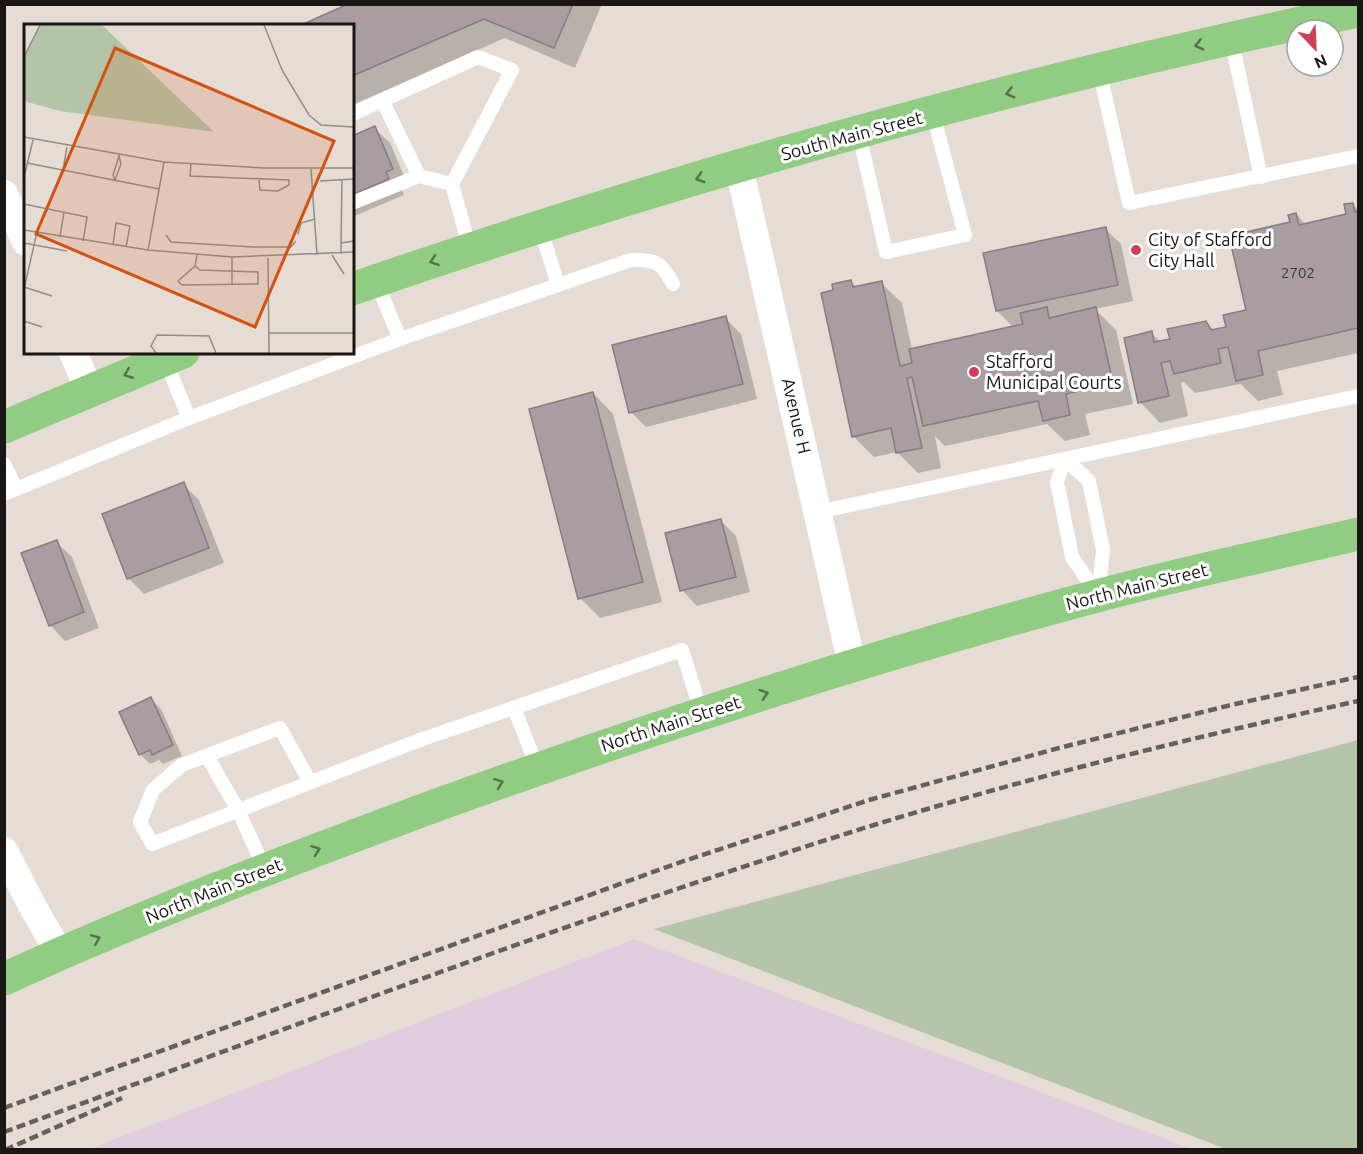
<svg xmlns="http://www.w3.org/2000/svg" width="1363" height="1154" viewBox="0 0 1363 1154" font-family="Ubuntu,sans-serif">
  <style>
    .industrial { fill: #e0cedf }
    .green { fill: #b5c3a9 }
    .shadow { fill: #0003 }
    .building { fill: #a89ea1; stroke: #877d80; stroke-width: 1.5 }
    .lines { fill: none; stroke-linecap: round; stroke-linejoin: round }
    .service { stroke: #fff; stroke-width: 14 }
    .minor { stroke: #fff; stroke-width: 28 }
    .trunk { stroke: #90cc82; stroke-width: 33 }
    .rail { stroke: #65605d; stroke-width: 4.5; stroke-dasharray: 9 4.5; stroke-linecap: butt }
    .oneway { stroke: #54714b }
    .poi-dot { fill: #cf3f59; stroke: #fff; stroke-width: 2 }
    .labels { text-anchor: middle; stroke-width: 6; stroke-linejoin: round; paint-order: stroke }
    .number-label { font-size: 15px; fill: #3d3837 }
    .street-label { font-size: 18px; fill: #191614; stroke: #fff }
    .poi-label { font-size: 18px; fill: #191614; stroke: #fff; text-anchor: start }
    .inset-road { fill: none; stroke: #938d88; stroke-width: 1.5 }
    .view { fill: #d3520d; fill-opacity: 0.15; stroke: #d3520d; stroke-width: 3 }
    .inset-edge { fill: none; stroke: #191614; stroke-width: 3 }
  </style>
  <rect width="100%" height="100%" fill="#e5dcd6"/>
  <path class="industrial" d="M634,939l558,210h-1103z"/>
  <path class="green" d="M1358,740v409h-132l-572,-220z"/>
  <g class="shadow">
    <path d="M352,4h248l1,2 -26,62 -70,-30 -153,67z"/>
    <path d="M374,128l16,15 18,42 -7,3 3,7 -52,22v-80z"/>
    <path d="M1352,204l6,6v143l-81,18 6,24 -25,6 -17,-17 -46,9 -11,-11 -3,1 7,33 -28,7 -20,-21 11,-69 10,9 10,-2 35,-18 9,9 12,-3 21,-17 48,-97 10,11 42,-10z"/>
    <path d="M1105,229l16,15 12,57 -38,8 21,21 17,74 -48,10 5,21 -25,6 -18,-17 -102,22 -10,-10 6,32 -23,5 -21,-21 -23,5 -21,-21 -18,-145 15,-10 7,7 24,-5 21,20 10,47 102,-22 -17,-17z"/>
    <path d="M725,318l16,16 16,65 -111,28 -15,-15z"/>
    <path d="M593,393l20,21 49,188 -62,16 -20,-20z"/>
    <path d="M183,484l16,16 25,63 -80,31 -16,-16z"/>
    <path d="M720,520l16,16 14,56 -53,14 -15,-16z"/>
    <path d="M56,542l16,15 27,71 -34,13 -15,-16z"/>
    <path d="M151,699l10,10 21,47 -19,8 -4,-4 -9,4 -10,-10z"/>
  </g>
  <g class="building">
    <path d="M348,4h225l-19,44 -70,-29 -132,57v-50h-53z"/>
    <path d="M375,126l18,43 -7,3 3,7 -37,16v-59z"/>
    <path d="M1353,203l2,9 3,-1v117l-100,23 5,24 -27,6 -8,-34 -10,2 3,14 -47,11 -4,-13 -9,2 8,33 -31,7 -14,-65 28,-7 2,11 16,-3 -3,-10 39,-8 5,9 15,-3 -3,-12 23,-5 -17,-74 61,-14 -2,-7 8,-2 3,12 47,-11 -2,-10z"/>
    <path d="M1106,227l12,58 -122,26 -13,-58z"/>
    <path d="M851,280l2,7 29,-6 18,85 12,-3 -3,-14 114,-25 -3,-11 27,-6 2,11 47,-11 17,76 -47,11 4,21 -27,6 -5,-20 -115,25 -11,-49 -5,1 15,70 -26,5 -5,-25 -39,9 -31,-144 12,-3 -1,-6z"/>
    <path d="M726,316l17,68 -114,29 -17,-68z"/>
    <path d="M593,392l50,190 -65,17 -49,-190z"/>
    <path d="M184,482l25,66 -82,31 -25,-65z"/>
    <path d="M721,519l15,58 -56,14 -15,-58z"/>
    <path d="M57,540l27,72 -35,14 -28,-73z"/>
    <path d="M151,697l22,48 -21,10 -2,-5 -11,5 -20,-43z"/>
  </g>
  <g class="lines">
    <g class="service">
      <path d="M1231,38l30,139"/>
      <path d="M1099,69l30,134 229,-47"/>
      <path d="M382,100l37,76"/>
      <path d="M352,114l126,-57 34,13 -60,114 18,65"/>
      <path d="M859,134l27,118 79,-17 -32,-121"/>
      <path d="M352,203l67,-27 33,8"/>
      <path d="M540,227l18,58"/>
      <path d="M376,281l24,58"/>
      <path d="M165,360l24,58"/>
      <path d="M1065,459l24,22 14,69 -5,45 -26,-38 -15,-75z"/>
      <path d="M4,464l12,24"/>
      <path d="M4,494l185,-76 211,-79 231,-79c25,-1 30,2 42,24"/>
      <path d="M818,512l540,-116"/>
      <path d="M514,708l24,61"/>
      <path d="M207,756l31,54 27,60"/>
      <path d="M310,782l-30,-54 -98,37 -29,25 -13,32 12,22 265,-103 265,-91 20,65"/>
    </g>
    <g class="minor">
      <path d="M739,167l113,498"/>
      <path d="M4,194l22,48"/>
      <path d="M73,352l16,38"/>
      <path d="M4,851l30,58 26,45"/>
    </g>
    <g class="trunk">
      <path d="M352,289c328,-113 668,-208 1006,-278"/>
      <path d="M4,427l179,-75"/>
      <path d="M4,979c142,-65 287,-120 433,-174 216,-78 434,-149 656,-208 88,-24 177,-42 265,-63"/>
    </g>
    <g class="rail">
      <path d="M4,1108l671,-244 194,-64 190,-52 172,-43 127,-28"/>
      <path d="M4,1132c289,-105 576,-216 870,-307 159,-49 322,-88 484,-124"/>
      <path d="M5,1150l117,-52"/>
    </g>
  </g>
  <defs><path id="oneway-chevron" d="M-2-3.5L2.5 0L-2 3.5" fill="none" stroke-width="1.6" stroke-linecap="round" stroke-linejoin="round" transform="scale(1.5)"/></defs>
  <g class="oneway">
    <use href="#oneway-chevron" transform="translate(1199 45) rotate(166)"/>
    <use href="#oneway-chevron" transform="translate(1010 93) rotate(165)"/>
    <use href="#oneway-chevron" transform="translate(700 178) rotate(163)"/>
    <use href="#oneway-chevron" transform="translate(434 261) rotate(161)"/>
    <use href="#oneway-chevron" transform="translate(128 374) rotate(158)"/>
    <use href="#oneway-chevron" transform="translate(764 694) rotate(-18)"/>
    <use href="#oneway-chevron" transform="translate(499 783) rotate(-20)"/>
    <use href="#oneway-chevron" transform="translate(316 850) rotate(-20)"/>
    <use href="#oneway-chevron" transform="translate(96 939) rotate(-22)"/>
  </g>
  <g class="poi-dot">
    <circle cx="1136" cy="250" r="6"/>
    <circle cx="974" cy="372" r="6"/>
  </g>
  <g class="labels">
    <g class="number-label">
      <text x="1298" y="278">2702</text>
    </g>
    <g class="street-label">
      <text transform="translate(852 136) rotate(-15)" y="6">South Main Street</text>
      <text transform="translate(796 416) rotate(77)" y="6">Avenue H</text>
      <text transform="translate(1137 587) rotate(-14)" y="6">North Main Street</text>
      <text transform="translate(671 724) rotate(-18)" y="6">North Main Street</text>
      <text transform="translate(214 891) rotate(-22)" y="6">North Main Street</text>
    </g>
    <g class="poi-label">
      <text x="1148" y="246">City of Stafford<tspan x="1148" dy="21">City Hall</tspan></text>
      <text x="986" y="368">Stafford<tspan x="986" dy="21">Municipal Courts</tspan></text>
    </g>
  </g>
  <g transform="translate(24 24)">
    <rect width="330" height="330" fill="#e5dcd6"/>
    <path d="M16,1h62l112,107 -154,-21 -36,-10v-44z" fill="#b5c3a9"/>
    <path class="inset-road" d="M240,1l18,45 27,45 12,10 33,2M0,33l16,-32M0,113l140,25 100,6h90M95,132l2,8 -6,16 -2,-5zM3,139l132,26M167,140l-1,12 99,4v5l-11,6 -18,-1 -1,-10M287,145l6,86M39,146l4,-23M0,153l9,-37M296,157l34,-2M0,180l63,13 -4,24M0,206l124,20 84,7 122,-5M274,210l3,-11 14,-4M142,211l5,7 82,5h38l5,-6M36,213l4,-25M0,219l43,8M317,219l1,-63M89,221l3,-22 14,3 -4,21M124,226l16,-88M317,230v-11l13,-2M308,231l12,19M208,233v27M244,234l1,95M171,242l5,4 58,2v12l-76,1 -4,-4 17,-15 2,-11M0,263l28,9M0,265l13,-57M0,297l18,6M244,309h86M132,329l-5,-7 6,-11 52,1 7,17"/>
    <path class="view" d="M91,24l219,93 -79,186 -219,-93z"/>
    <rect width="330" height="330" class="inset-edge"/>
  </g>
  <rect width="1363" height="1154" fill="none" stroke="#191614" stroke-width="12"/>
  <g transform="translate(1315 48) rotate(157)"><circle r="28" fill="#ffffff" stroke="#a3a2a1" stroke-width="1.5"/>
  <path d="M0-4.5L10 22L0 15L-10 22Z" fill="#cf3f59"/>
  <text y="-9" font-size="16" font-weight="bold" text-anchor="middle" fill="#191614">N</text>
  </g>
</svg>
